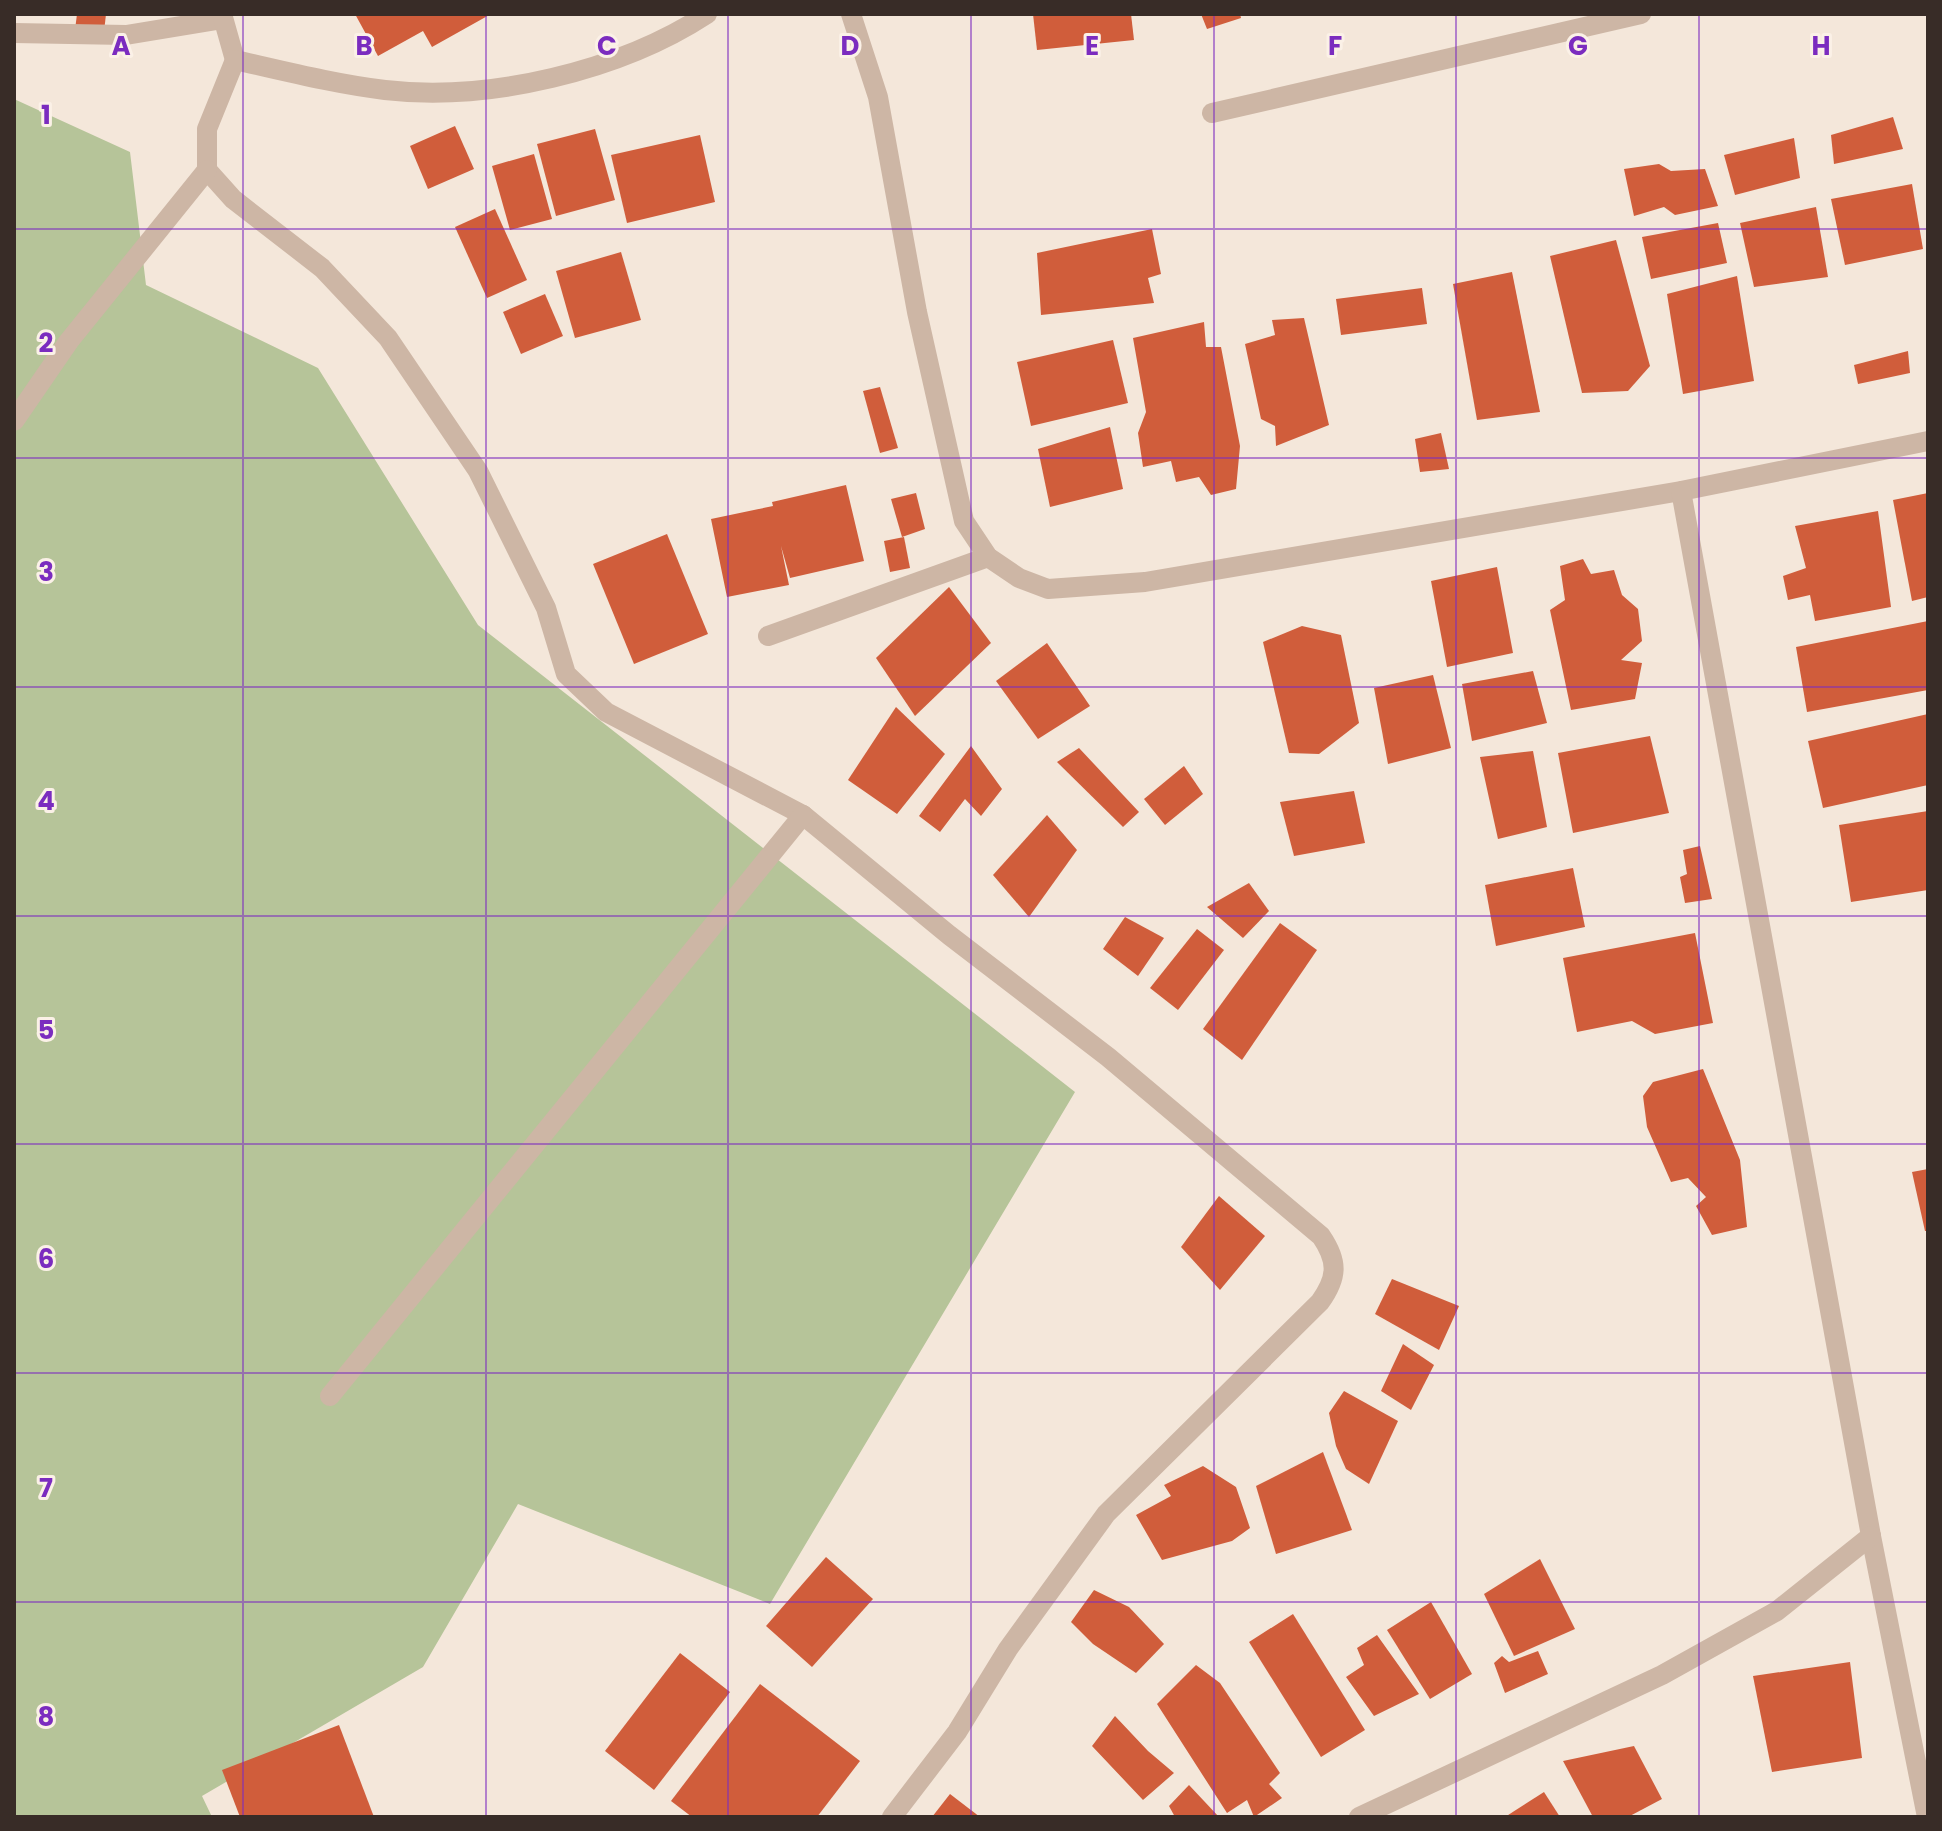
<svg xmlns="http://www.w3.org/2000/svg" width="1942" height="1831" viewBox="0 0 1942 1831" font-family="Poppins,sans-serif">
  <style>
    .green { fill: #b6c499 }
    .building { fill: #d05d3b }
    .lines { fill: none; stroke-linecap: round; stroke-linejoin: round }
    .service { stroke: #cdb6a5; stroke-width: 20 }
    .minor { stroke: #cdb6a5; stroke-width: 20 }
    .grid { fill: none; stroke: #7b2cbf; stroke-width: 2; stroke-opacity: 0.55 }
    .grid-label { font-size: 26px; text-anchor: middle; font-weight: bold; fill: #7b2cbf; stroke: #fbf1e7; stroke-width: 6; stroke-linejoin: round; paint-order: stroke }
  </style>
  <rect width="100%" height="100%" fill="#f4e7da"/>
  <path class="green" d="M14,99l116,53 16,133 172,83 160,257 597,467 -305,512 -252,-100 -95,163 -221,129 10,21h-198z"/>
  <g class="building">
    <path d="M77,14h29l-2,18 -29,-2z"/>
    <path d="M355,14h136l-59,33 -9,-16 -45,25z"/>
    <path d="M1033,14h98l3,26 -97,10z"/>
    <path d="M1201,14h39l1,4 -34,11z"/>
    <path d="M1893,117l10,32 -69,15 -3,-29z"/>
    <path d="M455,126l19,43 -46,20 -18,-43z"/>
    <path d="M595,129l20,71 -59,16 -19,-72z"/>
    <path d="M700,135l15,67 -88,21 -16,-68z"/>
    <path d="M1794,138l6,40 -65,17 -11,-40z"/>
    <path d="M534,154l18,65 -42,11 -18,-64z"/>
    <path d="M1659,164l12,7 34,-2 13,37 -43,9 -11,-8 -30,9 -10,-47z"/>
    <path d="M1912,184l11,65 -78,16 -14,-66z"/>
    <path d="M1816,207l12,70 -74,10 -14,-64z"/>
    <path d="M495,209l32,71 -40,18 -32,-71z"/>
    <path d="M1718,223l9,40 -76,16 -9,-42z"/>
    <path d="M1152,229l9,45 -13,4 6,25 -113,12 -4,-62z"/>
    <path d="M1616,240l34,126 -22,25 -46,2 -32,-137z"/>
    <path d="M621,252l20,68 -66,18 -19,-67z"/>
    <path d="M1512,272l28,140 -63,8 -24,-136z"/>
    <path d="M1737,276l17,105 -71,13 -16,-100z"/>
    <path d="M1422,288l5,36 -86,11 -5,-36z"/>
    <path d="M545,294l18,42 -42,18 -18,-42z"/>
    <path d="M1304,318l25,107 -53,21 -1,-20 -14,-7 -16,-75 30,-9 -3,-15z"/>
    <path d="M1204,322l2,25h15l19,99 -4,43 -25,6 -12,-18 -23,5 -5,-21 -28,6 -5,-34 8,-21 -13,-74z"/>
    <path d="M1113,340l15,63 -97,23 -14,-64z"/>
    <path d="M1908,351l2,22 -52,11 -4,-19z"/>
    <path d="M880,387l18,61 -18,5 -17,-62z"/>
    <path d="M1110,427l13,62 -73,18 -12,-58z"/>
    <path d="M1441,433l8,36 -29,3 -5,-33z"/>
    <path d="M846,485l18,76 -74,17 -9,-32 8,39 -62,12 -16,-78 62,-13 -1,-4z"/>
    <path d="M916,493l9,36 -23,8 -11,-38z"/>
    <path d="M1928,493v104l-16,4 -19,-101z"/>
    <path d="M1878,511l13,96 -76,14 -5,-26 -22,5 -5,-24 23,-8 -11,-42z"/>
    <path d="M667,534l41,100 -74,30 -41,-100z"/>
    <path d="M904,537l6,31 -20,4 -6,-31z"/>
    <path d="M1583,559l8,15 23,-4 8,25 16,14 4,32 -21,19 21,3 -7,36 -64,11 -21,-100 15,-10 -5,-34z"/>
    <path d="M1497,567l16,86 -66,14 -16,-86z"/>
    <path d="M949,587l42,56 -76,73 -39,-58z"/>
    <path d="M1928,621v69l-121,22 -11,-65z"/>
    <path d="M1302,626l39,9 18,88 -40,31 -30,-1 -26,-111z"/>
    <path d="M1047,643l43,63 -52,33 -42,-58z"/>
    <path d="M1533,671l14,52 -75,18 -10,-57z"/>
    <path d="M1433,675l18,73 -63,16 -14,-76z"/>
    <path d="M896,707l49,47 -48,60 -49,-34z"/>
    <path d="M1928,714v71l-105,23 -15,-67z"/>
    <path d="M1650,736l19,77 -96,20 -15,-80z"/>
    <path d="M971,746l31,43 -21,27 -16,-17 -25,33 -21,-16z"/>
    <path d="M1079,748l60,64 -16,15 -66,-65z"/>
    <path d="M1533,751l14,76 -49,12 -18,-82z"/>
    <path d="M1184,766l19,28 -38,31 -21,-26z"/>
    <path d="M1354,791l11,52 -71,13 -14,-54z"/>
    <path d="M1928,811v79l-77,12 -12,-77z"/>
    <path d="M1047,815l30,35 -48,67 -36,-42z"/>
    <path d="M1700,846l12,53 -27,4 -5,-26 7,-3 -4,-24z"/>
    <path d="M1573,868l12,59 -89,19 -11,-61z"/>
    <path d="M1249,883l20,28 -26,27 -36,-31z"/>
    <path d="M1125,917l39,21 -26,38 -35,-27z"/>
    <path d="M1280,923l37,27 -75,110 -39,-31z"/>
    <path d="M1197,929l27,21 -46,60 -28,-22z"/>
    <path d="M1695,933l18,90 -58,11 -23,-13 -55,11 -14,-74z"/>
    <path d="M1703,1069l37,91 7,67 -35,8 -16,-29 10,-9 -18,-19 -17,4 -24,-55 -4,-31 10,-14z"/>
    <path d="M1928,1169v62h-3l-13,-59z"/>
    <path d="M1219,1196l46,40 -45,54 -39,-43z"/>
    <path d="M1392,1279l67,27 -20,44 -64,-36z"/>
    <path d="M1403,1344l31,21 -23,45 -30,-19z"/>
    <path d="M1344,1391l54,30 -29,63 -23,-15 -10,-23 -7,-33z"/>
    <path d="M1323,1452l29,78 -76,24 -20,-68z"/>
    <path d="M1203,1466l33,21 14,41 -18,13 -70,19 -26,-45 35,-19 -7,-11z"/>
    <path d="M826,1557l47,42 -61,68 -46,-41z"/>
    <path d="M1540,1559l35,70 -61,27 -30,-62z"/>
    <path d="M1094,1590l35,17 35,37 -28,29 -43,-29 -22,-22z"/>
    <path d="M1431,1602l41,72 -42,25 -43,-69z"/>
    <path d="M1293,1614l72,116 -44,27 -72,-115z"/>
    <path d="M1377,1635l42,59 -45,22 -28,-39 18,-12 -7,-17z"/>
    <path d="M1538,1651l10,23 -43,19 -11,-30 8,-7 7,6z"/>
    <path d="M680,1653l50,39 -76,98 -49,-39z"/>
    <path d="M1850,1662l12,96 -90,14 -19,-96z"/>
    <path d="M1196,1665l24,18 60,90 -11,11 13,14 -28,19 -7,-17 -20,13 -70,-109z"/>
    <path d="M760,1684l100,77 -43,56h-125l-21,-16z"/>
    <path d="M1115,1716l33,35 26,22 -31,27 -51,-54z"/>
    <path d="M339,1725l35,92h-134l-18,-47z"/>
    <path d="M1634,1746l28,53 -34,18h-35l-30,-56z"/>
    <path d="M1189,1785l30,32h-44l-6,-11z"/>
    <path d="M1544,1792l16,25h-55z"/>
    <path d="M950,1794l30,23h-48z"/>
  </g>
  <g class="lines">
    <g class="service">
      <path d="M14,33l112,2 97,-16"/>
      <path d="M768,636l220,-79"/>
    </g>
    <g class="minor">
      <path d="M222,14l13,46c49,11 100,24 150,30 104,12 235,-19 322,-76"/>
      <path d="M851,14l27,83 39,215 47,209 24,36 31,21 29,11 97,-7 536,-91 247,-50"/>
      <path d="M235,60l-28,69v41l26,29 89,69 66,70 90,133 68,137 20,66 40,38 197,103 146,120 159,122 213,179c17,25 17,41 -1,66l-214,212 -98,135 -51,83 -65,85"/>
      <path d="M1212,113l429,-99"/>
      <path d="M14,421l55,-80 138,-171"/>
      <path d="M1681,491l190,1045 56,281"/>
      <path d="M330,1396l473,-581"/>
      <path d="M1359,1817l303,-142 115,-64 94,-75"/>
    </g>
  </g>
  <path class="grid" d="M243,14v1803M486,14v1803M728,14v1803M971,14v1803M1214,14v1803M1456,14v1803M1699,14v1803M14,229h1914M14,458h1914M14,687h1914M14,916h1914M14,1144h1914M14,1373h1914M14,1602h1914"/>
  <g class="grid-label">
    <text x="121" y="55">A</text>
    <text x="364" y="55">B</text>
    <text x="607" y="55">C</text>
    <text x="850" y="55">D</text>
    <text x="1092" y="55">E</text>
    <text x="1335" y="55">F</text>
    <text x="1578" y="55">G</text>
    <text x="1821" y="55">H</text>
    <text x="46" y="124">1</text>
    <text x="46" y="352">2</text>
    <text x="46" y="581">3</text>
    <text x="46" y="810">4</text>
    <text x="46" y="1039">5</text>
    <text x="46" y="1268">6</text>
    <text x="46" y="1497">7</text>
    <text x="46" y="1726">8</text>
  </g>
  <rect width="1942" height="1831" fill="none" stroke="#382c27" stroke-width="32"/>
</svg>
